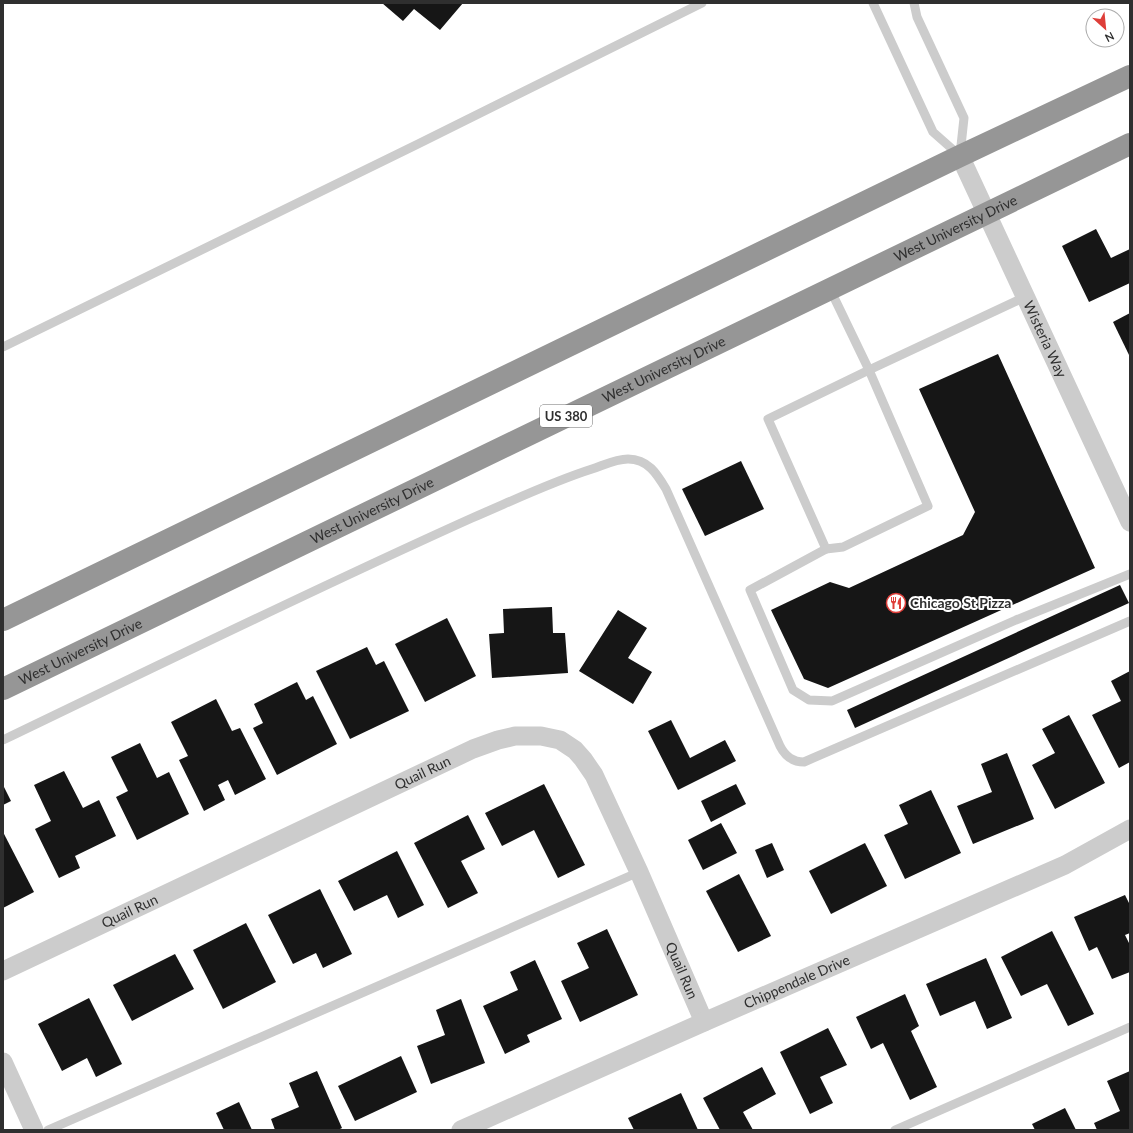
<svg xmlns="http://www.w3.org/2000/svg" width="1133" height="1133" viewBox="0 0 1133 1133" font-family="Lato,sans-serif">
  <style>
    .building { fill: #161616 }
    .lines { fill: none; stroke-linecap: round; stroke-linejoin: round }
    .lane { stroke: #ccc; stroke-width: 9 }
    .street { stroke: #ccc; stroke-width: 19 }
    .highway { stroke: #969696; stroke-width: 22 }
    .labels { text-anchor: middle; stroke-width: 4; stroke-linejoin: round; paint-order: stroke }
    .shield { fill: #fff; stroke: #6d6d6d; stroke-width: 1 }
    .shield-label { font-size: 13px; font-weight: bold; fill: #2f2f2f }
    .street-label { font-size: 14px; fill: #2f2f2f; stroke: #fff }
    .poi-label { font-size: 14px; font-weight: bold; fill: #2f2f2f; stroke: #fff; text-anchor: start }
  </style>
  <rect width="100%" height="100%" fill="#fff"/>
  <g class="building">
    <path d="M382,3h81l-23,27 -26,-21 -11,12z"/>
    <path d="M1096,229l15,29 19,-9v34l-41,19 -27,-56z"/>
    <path d="M1130,313v44l-17,-35z"/>
    <path d="M998,354l97,214 -267,120 -24,-9 -33,-69 59,-28 19,6 114,-53 12,-23 -56,-123z"/>
    <path d="M741,461l23,48 -59,27 -23,-47z"/>
    <path d="M1120,585l9,18 -274,125 -8,-18z"/>
    <path d="M552,607l1,26h12l3,40 -76,5 -3,-44 15,-1 -1,-24z"/>
    <path d="M618,610l29,18 -19,30 24,14 -19,32 -54,-33z"/>
    <path d="M447,618l29,58 -51,26 -30,-58z"/>
    <path d="M367,647l9,18 8,-4 25,50 -59,28 -34,-68z"/>
    <path d="M1130,671v91l-11,6 -27,-53 29,-14 -10,-20z"/>
    <path d="M297,682l9,18 7,-4 24,48 -60,31 -24,-47 10,-5 -9,-19z"/>
    <path d="M216,699l16,32 8,-3 26,51 -31,16 -7,-15 -10,5 7,15 -21,11 -25,-51 9,-4 -17,-34z"/>
    <path d="M1069,715l36,68 -50,26 -23,-44 23,-12 -13,-24z"/>
    <path d="M671,720l19,38 35,-18 11,21 -58,29 -30,-59z"/>
    <path d="M140,743l17,35 12,-6 20,42 -52,26 -21,-43 12,-6 -17,-34z"/>
    <path d="M1007,753l27,66 -61,25 -16,-38 35,-14 -11,-28z"/>
    <path d="M64,771l19,37 16,-8 17,36 -41,20 5,12 -21,10 -24,-49 16,-8 -17,-36z"/>
    <path d="M544,784l41,81 -27,13 -24,-48 -32,16 -17,-33z"/>
    <path d="M736,784l10,20 -35,18 -10,-21z"/>
    <path d="M3,785l8,16 -8,4z"/>
    <path d="M931,790l30,63 -56,26 -21,-44 24,-11 -9,-19z"/>
    <path d="M468,815l17,34 -24,12 17,32 -30,15 -34,-65z"/>
    <path d="M721,823l16,30 -34,17 -15,-30z"/>
    <path d="M3,832l31,60 -31,16z"/>
    <path d="M772,843l12,27 -17,8 -12,-28z"/>
    <path d="M865,843l22,43 -56,28 -22,-43z"/>
    <path d="M397,851l27,54 -26,13 -11,-23 -33,16 -16,-30z"/>
    <path d="M739,874l32,62 -33,16 -32,-61z"/>
    <path d="M320,889l32,65 -29,14 -7,-15 -23,11 -25,-49z"/>
    <path d="M1125,895l5,10v28l-5,2 5,10v27l-18,7 -15,-32 -8,4 -15,-34z"/>
    <path d="M246,923l30,59 -53,27 -30,-59z"/>
    <path d="M607,929l31,66 -58,27 -19,-41 28,-13 -12,-25z"/>
    <path d="M1052,931l42,83 -26,12 -21,-42 -26,12 -20,-39z"/>
    <path d="M175,954l19,35 -62,32 -19,-36z"/>
    <path d="M986,958l26,60 -25,11 -12,-28 -35,15 -14,-32z"/>
    <path d="M535,960l27,59 -35,16 3,7 -25,12 -22,-48 35,-16 -8,-18z"/>
    <path d="M905,994l14,32 -8,5 26,56 -27,13 -27,-57 -12,6 -15,-32z"/>
    <path d="M89,998l33,66 -26,13 -9,-19 -25,13 -24,-47z"/>
    <path d="M461,999l24,64 -54,21 -14,-38 28,-11 -9,-25z"/>
    <path d="M828,1028l19,37 -27,12 13,26 -23,11 -30,-62z"/>
    <path d="M401,1056l16,36 -62,29 -17,-35z"/>
    <path d="M762,1067l14,27 -33,18 10,18h-33l-17,-32z"/>
    <path d="M317,1071l25,57 -4,2h-63l-4,-11 28,-12 -10,-24z"/>
    <path d="M1130,1071v59h-33l-3,-7 26,-12 -13,-30z"/>
    <path d="M681,1093l17,37h-64l-6,-12z"/>
    <path d="M239,1102l13,28h-28l-8,-17z"/>
    <path d="M1065,1108l11,22h-41l-3,-6z"/>
  </g>
  <g class="lines">
    <g class="lane">
      <path d="M873,3l60,129 26,23"/>
      <path d="M914,3l3,14 47,101 -4,37"/>
      <path d="M830,289l39,81 -101,49 58,130 -76,41 43,100 16,10 23,1 184,-81 114,-46"/>
      <path d="M3,347l415,-203 284,-141"/>
      <path d="M826,549l17,-2 85,-41 -59,-136 156,-73"/>
      <path d="M3,740c156,-75 311,-151 469,-222 40,-17 79,-36 120,-49 12,-4 24,-10 36,-10 20,0 29,15 38,30l114,257c5,10 12,16 24,16l326,-141"/>
      <path d="M48,1130l591,-258"/>
      <path d="M895,1130l235,-103"/>
    </g>
    <g class="street">
      <path id="s1" d="M960,156l170,366"/>
      <path id="s2" d="M3,971l470,-222 25,-9 17,-4h26l19,4 15,10 8,9 11,16 45,97 65,150"/>
      <path d="M3,1062l31,68"/>
      <path id="s3" d="M461,1130l243,-108 361,-157 65,-36"/>
    </g>
    <g class="highway">
      <path d="M3,620l957,-464 170,-80"/>
      <path id="s4" d="M3,689l1127,-545"/>
    </g>
  </g>
  <defs>
    <g id="restaurant-ring" transform="scale(1)"><circle r="9.5" fill="#fff" stroke="#de3e39" stroke-width="1.5"/><path d="M-5-6h1v4h1v-4h1v4h1v-4h1v5L-1.5 .5V6h-2V.5L-5-1ZM5-6V6H3V1.5H1.5Q1.5-4 5-6Z" fill="#de3e39"/></g>
  </defs>
  <g fill-rule="evenodd">
    <use href="#restaurant-ring" x="896" y="603"/>
  </g>
  <g class="labels">
    <rect class="shield" x="540" y="405" width="52" height="22" rx="3"/>
    <g class="shield-label">
      <text x="566" y="421">US 380</text>
    </g>
    <g class="street-label">
      <text dy="5" stroke="none"><textPath href="#s4" startOffset="1058">West University Drive</textPath></text>
      <text dy="5" stroke="none"><textPath href="#s1" startOffset="202">Wisteria Way</textPath></text>
      <text dy="5" stroke="none"><textPath href="#s4" startOffset="734">West University Drive</textPath></text>
      <text dy="5" stroke="none"><textPath href="#s4" startOffset="410">West University Drive</textPath></text>
      <text dy="5" stroke="none"><textPath href="#s4" startOffset="86">West University Drive</textPath></text>
      <text dy="5" stroke="none"><textPath href="#s2" startOffset="464">Quail Run</textPath></text>
      <text dy="5" stroke="none"><textPath href="#s2" startOffset="140">Quail Run</textPath></text>
      <text dy="5" stroke="none"><textPath href="#s2" startOffset="873">Quail Run</textPath></text>
      <text dy="5" stroke="none"><textPath href="#s3" startOffset="367">Chippendale Drive</textPath></text>
    </g>
    <g class="poi-label">
      <text x="910" y="608">Chicago St Pizza</text>
    </g>
  </g>
  <rect width="1133" height="1133" fill="none" stroke="#2f2f2f" stroke-width="8"/>
  <g transform="translate(1105 28) rotate(153)"><circle r="19" fill="#ffffff" stroke="#acacac"/>
  <path d="M0-3L7 15L0 10L-7 15Z" fill="#de3e39"/>
  <text y="-6" font-size="11" font-weight="bold" text-anchor="middle" fill="#2f2f2f">N</text>
  </g>
</svg>
